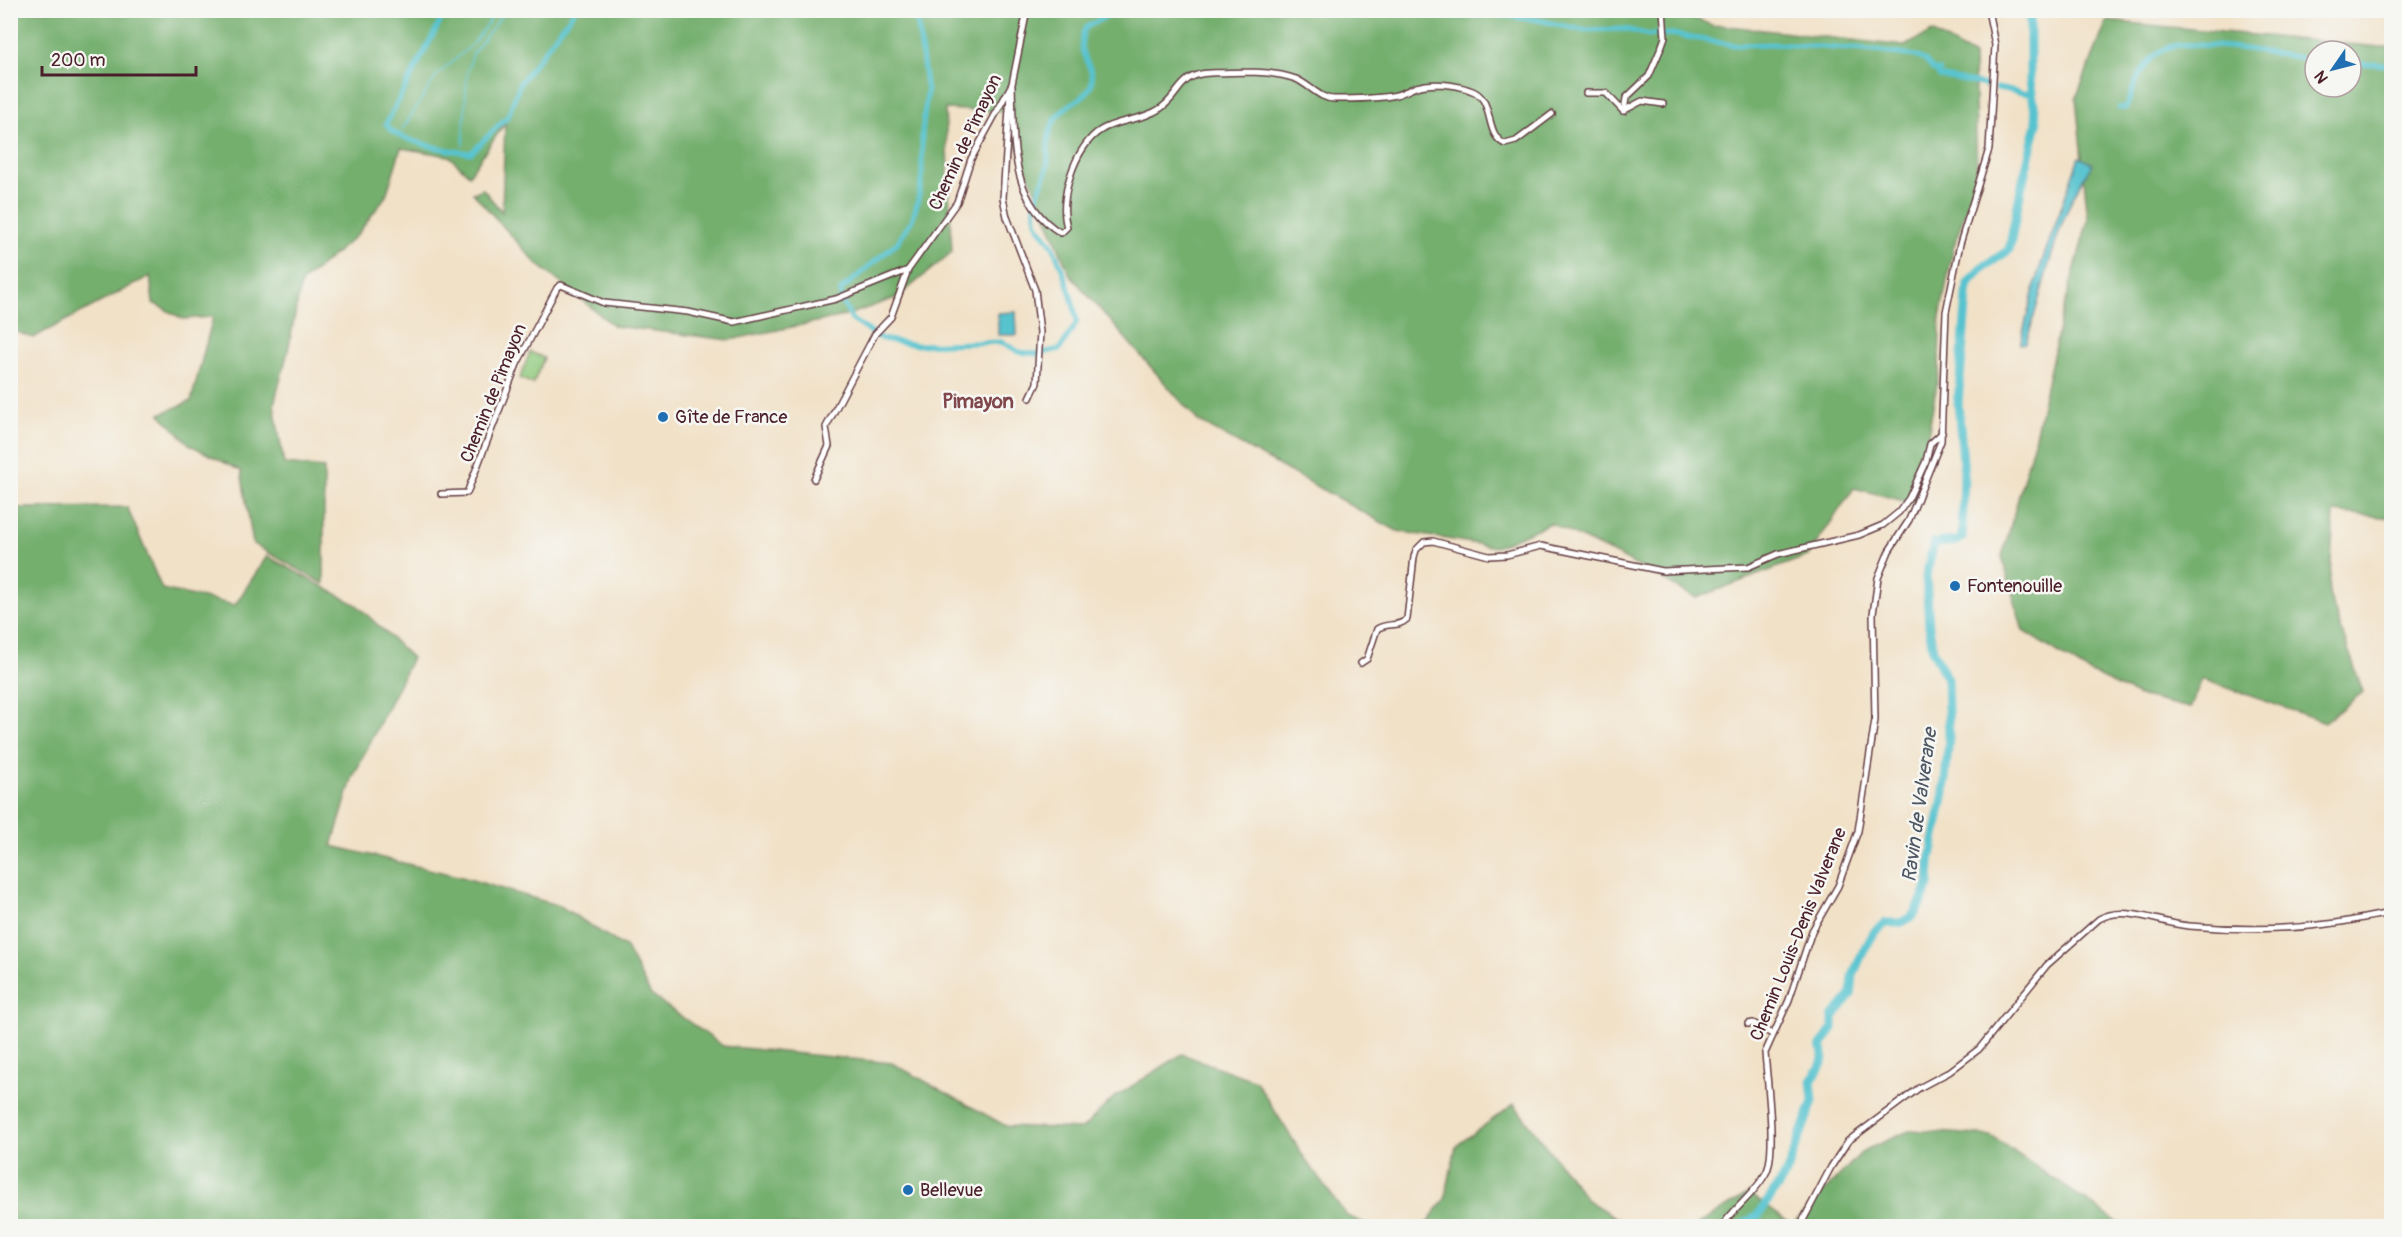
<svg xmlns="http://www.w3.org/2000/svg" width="2402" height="1237" viewBox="0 0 2402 1237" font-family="Pangolin,sans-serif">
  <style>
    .green { fill: #91cb7f; stroke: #6e7555; stroke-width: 1.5 }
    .forest { fill: #74af6e; stroke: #5f674c; stroke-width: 1.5; fill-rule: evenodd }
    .water { fill: #56c3cf; stroke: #50717d; stroke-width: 1.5 }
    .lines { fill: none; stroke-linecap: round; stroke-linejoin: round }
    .stream { stroke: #56c3cf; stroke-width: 1.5 }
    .canal { stroke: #56c3cf; stroke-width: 5 }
    .river { stroke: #56c3cf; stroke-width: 9 }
    .street-casing { stroke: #633c42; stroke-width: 8 }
    .street { stroke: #fff; stroke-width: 5 }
    .poi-dot { fill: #1f6fb2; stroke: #f6f6f2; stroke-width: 2 }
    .labels { text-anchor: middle; stroke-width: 5; stroke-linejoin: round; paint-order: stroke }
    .street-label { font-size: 18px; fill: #4a1f2b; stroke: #f6f6f2 }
    .poi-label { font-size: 18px; fill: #4a1f2b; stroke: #f6f6f2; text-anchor: start }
    .neighbourhood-label { font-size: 20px; font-weight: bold; fill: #80474d; stroke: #f6f6f2 }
    .water-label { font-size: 20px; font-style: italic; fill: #4e5864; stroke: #f6f6f2 }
  </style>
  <rect width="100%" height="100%" fill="#f6f6f2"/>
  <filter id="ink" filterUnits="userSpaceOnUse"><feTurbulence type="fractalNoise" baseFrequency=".0167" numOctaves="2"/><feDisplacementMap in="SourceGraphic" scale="12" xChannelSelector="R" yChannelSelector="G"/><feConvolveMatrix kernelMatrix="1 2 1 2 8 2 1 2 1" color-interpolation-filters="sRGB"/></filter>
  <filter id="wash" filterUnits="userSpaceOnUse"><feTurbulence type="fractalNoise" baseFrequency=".008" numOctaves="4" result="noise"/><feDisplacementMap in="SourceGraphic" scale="24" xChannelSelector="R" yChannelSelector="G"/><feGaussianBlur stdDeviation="1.35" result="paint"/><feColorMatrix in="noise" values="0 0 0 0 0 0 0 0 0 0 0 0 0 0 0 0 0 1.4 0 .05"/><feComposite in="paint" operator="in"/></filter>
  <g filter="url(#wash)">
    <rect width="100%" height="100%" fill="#f1e1c7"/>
    <path class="green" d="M530,352l14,6 -11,26 -13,-6z"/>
    <g class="forest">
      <path d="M512,10h1159l43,16 5,-1 186,21 27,-14 42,24 3,119 -24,74 -13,69 -1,54 -23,132 -62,-16 -46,68 -112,42 -75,-41 -71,-34 -54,24 -99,-16 -199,-110 -128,-146 -67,-163 -58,-3 7,143 -54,45 -53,19 -116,24 -115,-14 -78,-63 -63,-70 10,-4 19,23 3,-89 -36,52 -20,-19 -48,-8 -15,48 -29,39 -56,48 -13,68 -14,53 10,60 40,4v116l-71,-40 -12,-73 -51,-26 -30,-31 31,-13 22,-84 -30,2 -30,-16 -3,-27 -117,62 -22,-8 -1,-319z"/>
      <path d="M2107,21l284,27v470l-57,-6 -5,82 34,98 -38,30 -123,-43 -12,29 -51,-12 -52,-25 -64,-40 -21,-74 32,-116 27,-122 27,-99 -12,-122zM2315,51h36v36h-36z"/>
      <path d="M10,504l9,4 108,-1 35,82 73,16 32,-49 90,49 55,53 -60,121 -20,67 130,31 98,29 66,42 25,47 72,51 169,17 114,63 76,3 31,-31 69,-44 74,27 51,81 40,54 24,10h-1360z"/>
      <path d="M1514,1104l73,96 42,26h-205l21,-27 11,-53z"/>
      <path d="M1911,1130l80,6 132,90h-427l56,-35 1,5 39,29 71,-74z"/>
    </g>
    <g class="water">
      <path d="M2079,157l14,7c-36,48 -48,122 -67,179l-6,1 18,-71z"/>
      <path d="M1016,312l1,23h-19v-22z"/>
    </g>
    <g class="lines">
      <g class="stream">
        <path d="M402,130l35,-55 36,-31 24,-34"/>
        <path d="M463,146l4,-72 6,-21 33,-43"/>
      </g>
      <g class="canal">
        <path d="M444,10l-4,12 -54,102c9,18 66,27 85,29l37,-37 12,-33 55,-73"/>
        <path d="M916,10l11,82 -5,41v46l-5,25 -5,16 -15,23 -56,47v9l11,21 30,19 35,6 85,-3 17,10 19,2"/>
        <path d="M1421,10l23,7 46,-3 48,6 44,10 43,-1 24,6 22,-1 62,11 44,-1 89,6 50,6 10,5 7,9 7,1"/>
        <path d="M2351,63l41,2"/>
        <path d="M1936,71l3,5 51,10"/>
        <path d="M1997,88l36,7"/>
        <path d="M2119,108h7c8,-23 17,-50 41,-60 10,-5 22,-3 32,-3 40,1 77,9 116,15"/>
        <path d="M1042,353l18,-4 17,-27c-4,-24 -14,-52 -24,-75 -5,-11 -16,-17 -18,-31 -3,-18 9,-32 12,-48 2,-11 0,-22 2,-32 7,-35 37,-33 42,-51 6,-22 -18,-27 -6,-57l23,-13 26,-5"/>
      </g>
      <path class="river" d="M1742,1226l17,-12 27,-40 27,-73 -2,-20c8,-11 16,-21 10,-35l12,-18v-11l18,-22 2,-20 9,-21 13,-23 10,-8h15l10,-5 6,-6 13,-27 1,-24 14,-69 5,-55 -2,-58 -14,-28 -4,-25 -3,-50 8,-33 23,-2 5,-3 2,-64 -6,-71 10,-120 17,-17 24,-16 12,-61 16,-66 -7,-43v-70"/>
    </g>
  </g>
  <g filter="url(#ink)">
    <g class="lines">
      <g class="street-casing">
        <g id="street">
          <path d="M1012,86c2,52 -3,116 49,147l6,-6c-9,-27 8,-82 34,-97 18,-11 41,-9 60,-22 20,-14 18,-34 49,-35 26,-1 61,-3 86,6 14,6 24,21 40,20 18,0 37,0 55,-3 9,-1 17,-6 25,-9 16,-5 38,-3 54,3 26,8 13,44 35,54l11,-3 36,-27"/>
          <path d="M1586,93h20l17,18 19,-10 21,3"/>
          <path d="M1010,94l-7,104 4,19 28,73 5,42 -3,51 -7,15"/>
          <path d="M1624,111l2,-13 23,-22 12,-28 4,-11 -2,-27"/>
          <path d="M814,479l15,-33 -3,-19 49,-93 16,-17 17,-47"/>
          <path d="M441,494l26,-1 50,-129 40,-76 4,-3 43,18 84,9 46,10 102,-23 72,-29 49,-68 14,-43 41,-75 15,-74"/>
          <path d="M1361,663l6,-4 10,-30c10,-7 21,-1 30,-10l7,-62 2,-7 8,-8 9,-1 56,15 18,-1 34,-9 122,25 85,-4 30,-13 81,-19 24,-10 16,-13 10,-14 17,-37 4,-17 12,-11"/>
          <path d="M1748,1024l5,-1 19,11"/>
          <path d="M1722,1226c13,-19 33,-32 44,-53 11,-20 1,-93 -1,-120l24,-53 23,-69 26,-45 20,-55 17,-111 -2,-106 5,-36 11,-27 20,-31 32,-79 5,-129 14,-68 29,-95 6,-104 -7,-35"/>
          <path d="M1800,1226l31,-59 17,-26 71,-53 30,-16 30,-23 68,-84 52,-46c27,-15 61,5 90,7 46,4 93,4 139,-2 21,-2 42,-8 64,-11"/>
          <path d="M2338,1226l25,-4 29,3"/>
        </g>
      </g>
      <use href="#street" class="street"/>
    </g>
  </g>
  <g class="poi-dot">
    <circle cx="663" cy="417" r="6"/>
    <circle cx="1955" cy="586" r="6"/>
    <circle cx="908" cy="1190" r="6"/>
  </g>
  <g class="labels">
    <g class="street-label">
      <text transform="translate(965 142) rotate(-65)" y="6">Chemin de Pimayon</text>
      <text transform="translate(493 393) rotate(-68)" y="6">Chemin de Pimayon</text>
      <text transform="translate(1798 934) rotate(-68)" y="6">Chemin Louis-Denis Valverane</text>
    </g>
    <g class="poi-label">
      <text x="675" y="423">Gîte de France</text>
      <text x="1967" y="592">Fontenouille</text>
      <text x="920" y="1196">Bellevue</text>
    </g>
    <g class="neighbourhood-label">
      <text x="978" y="408">Pimayon</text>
    </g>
    <g class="water-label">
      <text transform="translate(1919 805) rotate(-82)" y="7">Ravin de Valverane</text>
    </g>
  </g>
  <rect width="2402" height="1237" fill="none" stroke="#f6f6f2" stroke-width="36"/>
  <g transform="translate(2333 69) rotate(235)"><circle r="28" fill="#f6f6f2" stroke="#b1a0a2" stroke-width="1.5"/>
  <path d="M0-4.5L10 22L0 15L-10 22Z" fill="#1f6fb2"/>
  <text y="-9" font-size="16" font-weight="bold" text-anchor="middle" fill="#4a1f2b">N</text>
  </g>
  <path d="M42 66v9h154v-9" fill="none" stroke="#4a1f2b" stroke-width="3"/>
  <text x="51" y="66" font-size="18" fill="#4a1f2b" stroke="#f6f6f2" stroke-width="4.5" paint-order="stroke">200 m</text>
</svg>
